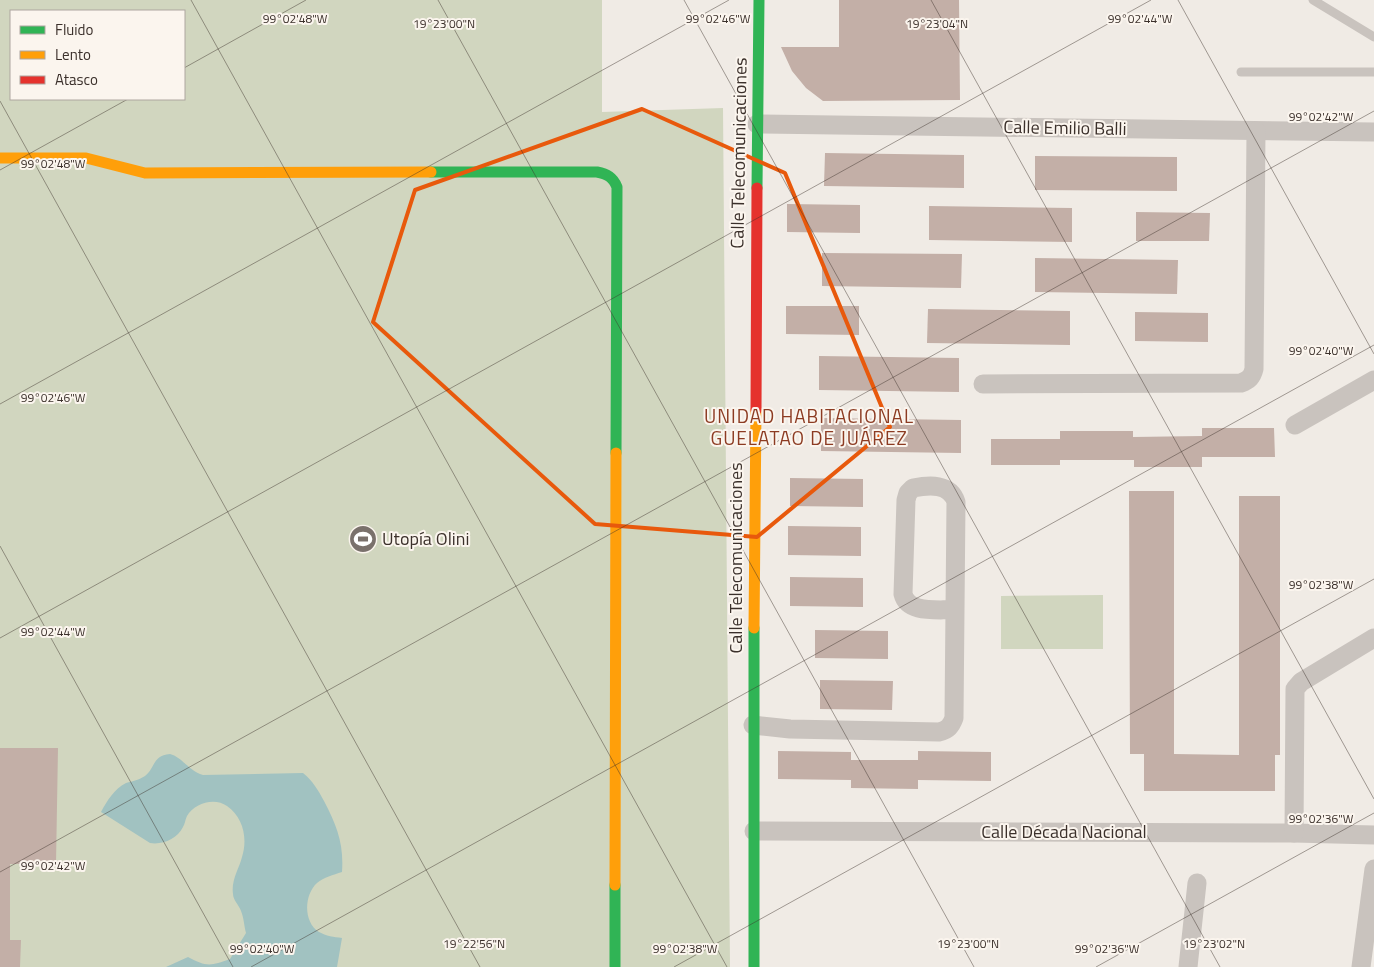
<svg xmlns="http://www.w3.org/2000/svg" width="1374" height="967" viewBox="0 0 1374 967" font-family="'Titillium Web',sans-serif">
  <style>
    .green { fill: #d1d6bf; fill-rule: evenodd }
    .water { fill: #a1c2c1 }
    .building { fill: #c3afa7 }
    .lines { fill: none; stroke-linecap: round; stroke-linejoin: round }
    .lane { stroke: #c9c3be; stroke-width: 9 }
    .street { stroke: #c9c3be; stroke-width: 19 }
    .fast { stroke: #30b455; stroke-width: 11 }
    .slow { stroke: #ff9f0a; stroke-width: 11 }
    .jam { stroke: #e5322d; stroke-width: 11 }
    .marked { fill: none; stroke: #e8590c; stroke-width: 4; stroke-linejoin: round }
    .ticks { fill: none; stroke: #3b302b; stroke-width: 1; stroke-opacity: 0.45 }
    .labels { text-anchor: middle; stroke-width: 4; stroke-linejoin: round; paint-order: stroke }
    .street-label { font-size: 18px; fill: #3b302b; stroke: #fbf5ee }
    .poi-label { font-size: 18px; fill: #3b302b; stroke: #fbf5ee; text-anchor: start }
    .neighbourhood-label { font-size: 19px; letter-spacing: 1px; fill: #8c3b22; stroke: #fbf5ee }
    .ticks-label { font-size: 12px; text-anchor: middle; fill: #3b302b; stroke: #fbf5ee; stroke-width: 4; stroke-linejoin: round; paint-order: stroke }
  </style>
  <rect width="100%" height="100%" fill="#f0ebe5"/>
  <g class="green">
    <path d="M0,0h602v112l121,-4 7,859h-730zM11,11h173v88h-173z"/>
    <path d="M1103,595v54h-102v-53z"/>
  </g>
  <path class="water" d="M170,754c12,3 19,17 33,21l100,-2c10,8 15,17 21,28 13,25 20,43 18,71 -9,3 -18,5 -25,11 -13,12 -14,39 2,49 7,4 15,5 23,6l-5,29h-171l22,-10c18,10 23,9 42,2l16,-26c-2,-7 -2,-15 -5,-22 -2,-6 -8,-11 -8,-17 -2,-14 6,-25 9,-37 6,-19 1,-40 -15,-51 -12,-9 -33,-3 -40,10 -2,4 -2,8 -4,11 -6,12 -20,18 -33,16l-49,-31c6,-11 13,-23 25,-29 7,-2 13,-3 19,-7 11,-9 7,-20 25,-22z"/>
  <g class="building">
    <path d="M839,0h120l1,100 -137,1 -17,-13 -14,-17 -11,-24h58z"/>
    <path d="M825,153l139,2v33l-140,-2z"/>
    <path d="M1035,156l142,1v34l-142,-1z"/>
    <path d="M787,204l73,1v28l-73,-1z"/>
    <path d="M929,206l143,2v34l-143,-2z"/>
    <path d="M1136,212l74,1 -1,28h-73z"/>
    <path d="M822,253l140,1 -1,34 -139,-2z"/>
    <path d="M1035,258l143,2 -1,34 -142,-2z"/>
    <path d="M786,306h73v29l-73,-1z"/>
    <path d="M928,309l142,2v34l-143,-2z"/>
    <path d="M1135,312l73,1v29l-73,-1z"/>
    <path d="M819,356l140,2v34l-140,-2z"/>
    <path d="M821,418l140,2v33l-140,-2z"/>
    <path d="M1202,428h72l1,29h-73v10h-68v-7h-74v5h-69v-26h69v-8h73v6l69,-1z"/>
    <path d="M790,478l73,1v28l-73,-1z"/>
    <path d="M1129,491h45v263l65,1v-259h41v259h-5v36h-131v-37h-14z"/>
    <path d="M788,526l73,1v29l-73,-1z"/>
    <path d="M790,577l73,1v29l-73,-1z"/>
    <path d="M815,630l73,1v28l-73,-1z"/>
    <path d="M820,680l73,1 -1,29 -72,-1z"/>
    <path d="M0,748h58l-2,116h-46v76h11l-1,27h-20z"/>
    <path d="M778,751l73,1v8h67v-9l73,1v29l-73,-1v9l-67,-1v-8l-73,-1z"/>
  </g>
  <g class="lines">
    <g class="lane">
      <path d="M1313,0l61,37"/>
      <path d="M1241,72h133"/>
    </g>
    <g class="street">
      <path d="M757,124l617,8"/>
      <path d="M983,384l258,-1c8,-3 11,-6 13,-14l2,-238"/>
      <path d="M1295,425l79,-45"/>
      <path d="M753,725l37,4 149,3c9,-2 12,-6 15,-14l2,-216c-6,-19 -27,-17 -43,-14l-5,5 -2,7 -3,94c5,20 34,15 51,16"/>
      <path d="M754,831l540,2 80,2"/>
      <path d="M1294,833l1,-144 6,-7 73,-44"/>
      <path d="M1188,967l9,-84"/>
      <path d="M1361,967l13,-98"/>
    </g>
    <g class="fast">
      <path d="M431,172h166c10,2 16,5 20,15l-1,266"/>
      <path d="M757,188l2,-188"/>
      <path d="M754,628v339"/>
      <path d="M615,967v-82"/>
    </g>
    <g class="slow">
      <path d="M0,158h86l59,15 286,-1"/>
      <path d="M754,628l2,-218"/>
      <path d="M615,885l1,-432"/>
    </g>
    <path class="jam" d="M756,410l1,-222"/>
  </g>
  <path class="marked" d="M642,109l143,64 105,254 -133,110 -162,-13 -222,-202 42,-132z"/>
  <path class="ticks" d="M191,0l536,967M438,0l536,967M684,0l536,967M931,0l443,799M1178,0l196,354M184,68l122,-68M0,101l480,866M0,170l128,-71M0,404l729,-404M0,546l233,421M0,638l1151,-638M0,872l1374,-761M251,967l1123,-622M674,967l700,-388M1096,967l278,-154"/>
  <defs>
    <g id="stadium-disc" transform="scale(1.4375)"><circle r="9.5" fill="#7a716c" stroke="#fbf5ee"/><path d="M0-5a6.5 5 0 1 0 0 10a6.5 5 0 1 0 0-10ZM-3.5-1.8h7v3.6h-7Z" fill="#fff"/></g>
  </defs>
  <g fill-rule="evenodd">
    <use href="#stadium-disc" x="363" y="539"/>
  </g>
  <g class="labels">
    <g class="street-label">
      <text transform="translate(1065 128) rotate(1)" y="6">Calle Emilio Balli</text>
      <text transform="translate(739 153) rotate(-89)" y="6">Calle Telecomunicaciones</text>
      <text transform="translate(736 558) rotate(-90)" y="6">Calle Telecomunicaciones</text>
      <text x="1064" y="838">Calle Década Nacional</text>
    </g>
    <g class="poi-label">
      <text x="382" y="545">Utopía Olini</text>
    </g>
    <g class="neighbourhood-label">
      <text x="809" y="423">UNIDAD HABITACIONAL<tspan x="809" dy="22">GUELATAO DE JUÁREZ</tspan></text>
    </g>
  </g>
  <g class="ticks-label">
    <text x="295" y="23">99°02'48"W</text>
    <text x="718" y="23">99°02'46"W</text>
    <text x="1140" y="23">99°02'44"W</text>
    <text x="444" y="28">19°23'00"N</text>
    <text x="937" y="28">19°23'04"N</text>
    <text x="1321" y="121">99°02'42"W</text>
    <text x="53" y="168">99°02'48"W</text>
    <text x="1321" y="355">99°02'40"W</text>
    <text x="53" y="402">99°02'46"W</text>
    <text x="1321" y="589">99°02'38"W</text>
    <text x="53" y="636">99°02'44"W</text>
    <text x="1321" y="823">99°02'36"W</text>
    <text x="53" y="870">99°02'42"W</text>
    <text x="474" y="948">19°22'56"N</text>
    <text x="968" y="948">19°23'00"N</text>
    <text x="1214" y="948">19°23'02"N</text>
    <text x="262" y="953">99°02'40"W</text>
    <text x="685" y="953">99°02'38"W</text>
    <text x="1107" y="953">99°02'36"W</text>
  </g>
  <rect x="10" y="10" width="175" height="90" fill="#fbf5ee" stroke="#aea6a0"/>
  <rect x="20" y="26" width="25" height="8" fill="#30b455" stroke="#aea6a0"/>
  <text x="55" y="35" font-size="15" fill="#3b302b">Fluido</text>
  <rect x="20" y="51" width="25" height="8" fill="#ff9f0a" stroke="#aea6a0"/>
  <text x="55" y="60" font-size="15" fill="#3b302b">Lento</text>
  <rect x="20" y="76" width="25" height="8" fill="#e5322d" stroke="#aea6a0"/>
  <text x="55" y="85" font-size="15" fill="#3b302b">Atasco</text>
</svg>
